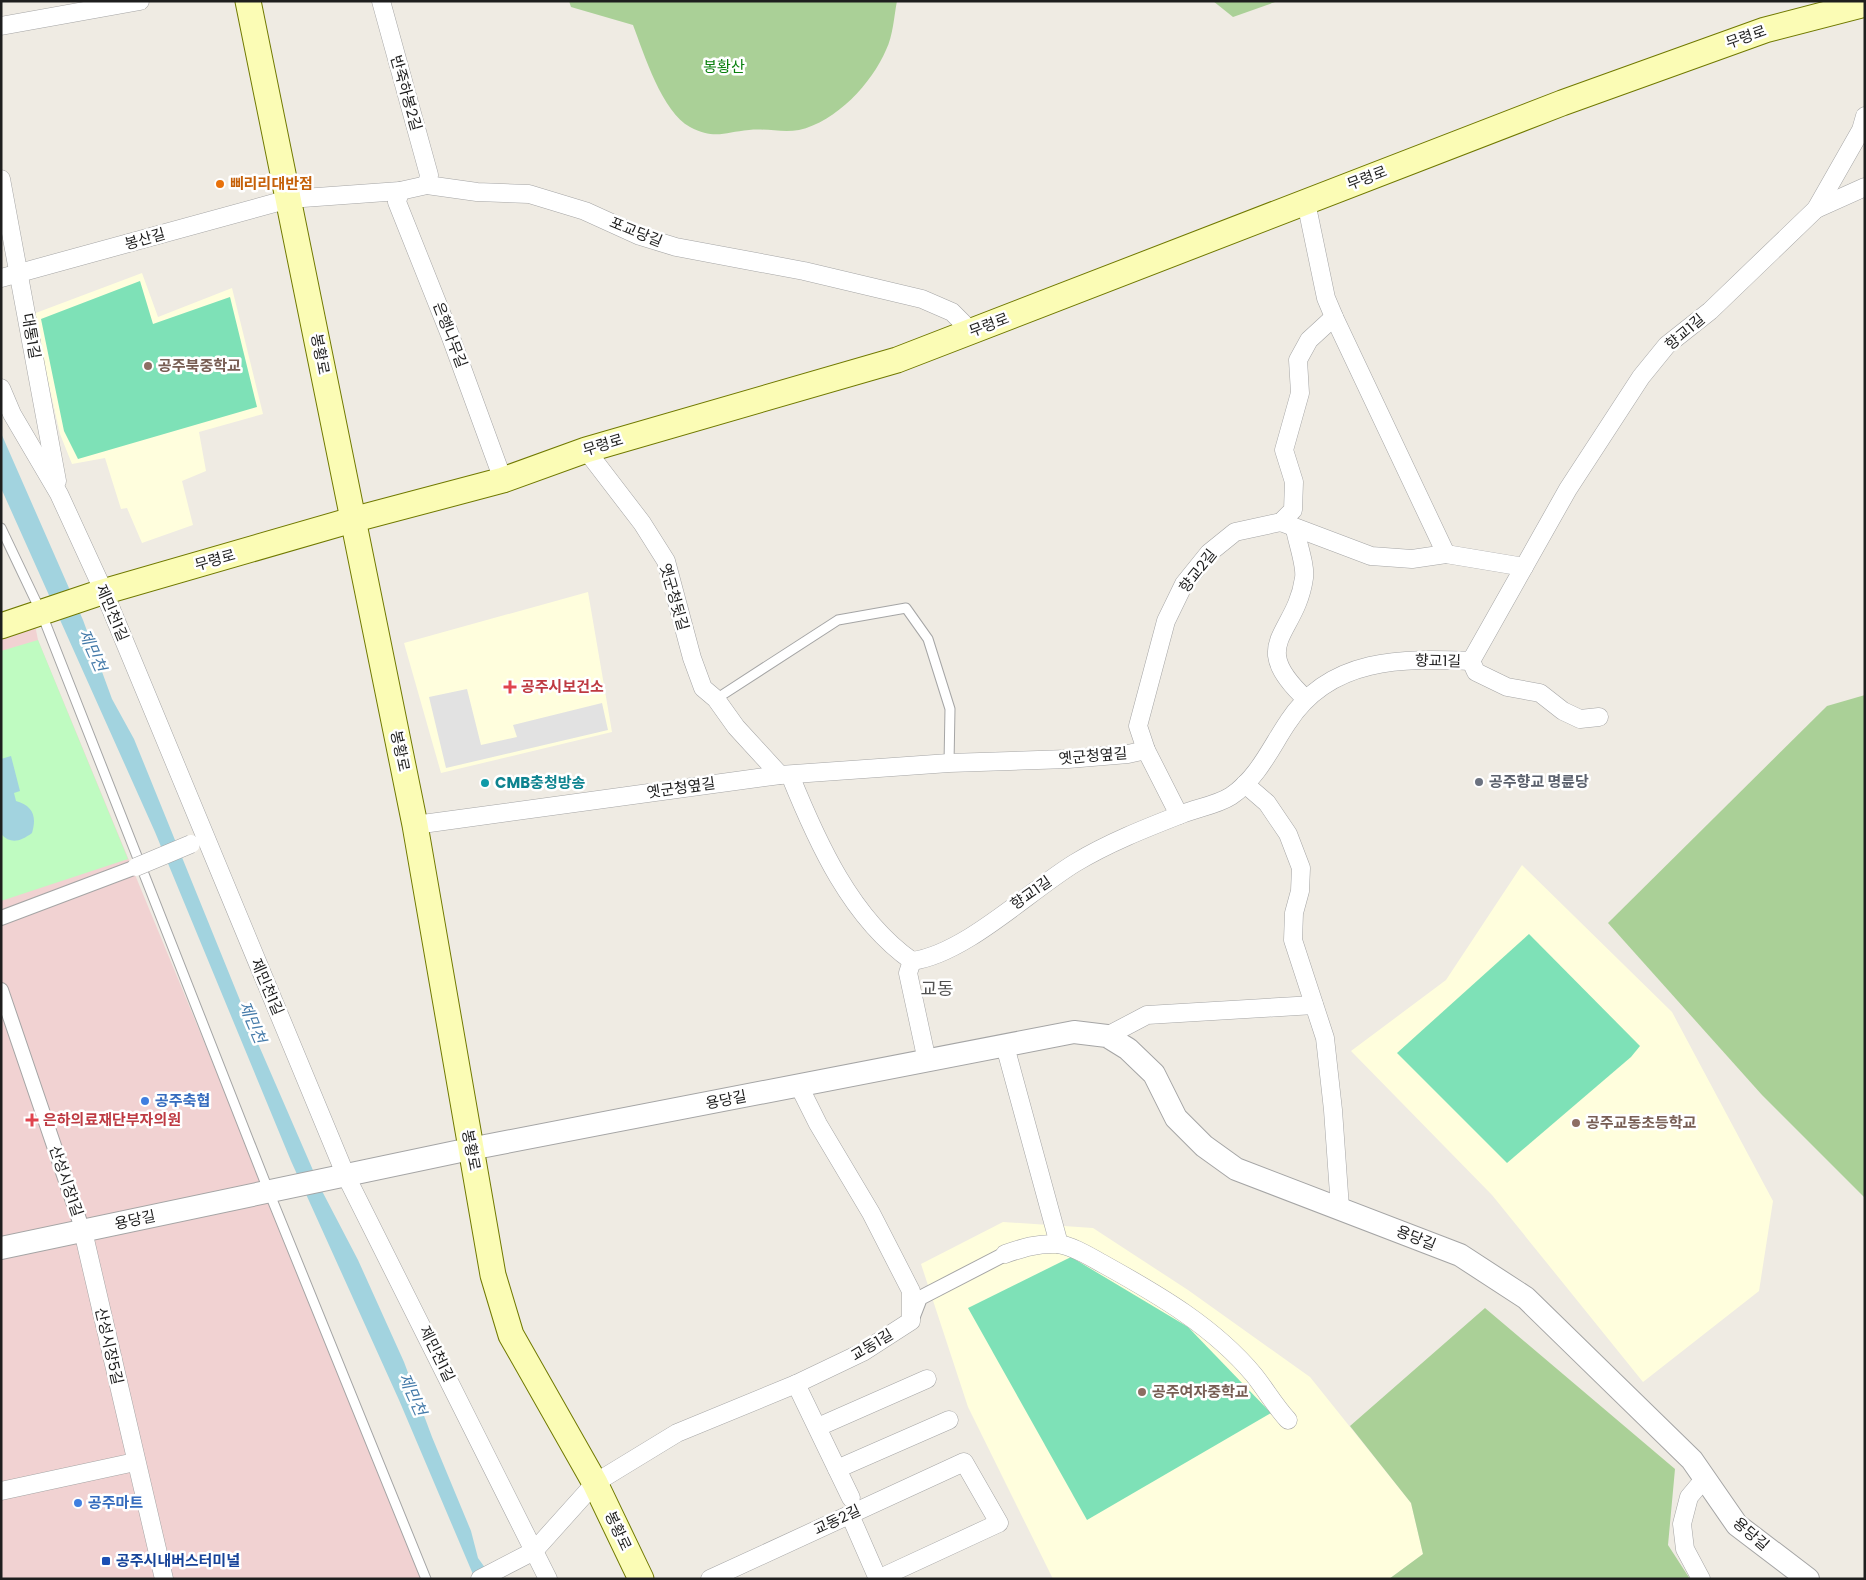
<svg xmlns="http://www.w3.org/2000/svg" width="1866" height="1580" viewBox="0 0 1866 1580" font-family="Poppins,'Noto Sans KR',sans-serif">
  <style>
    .commercial { fill: #f1d2d2 }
    .education { fill: #fffedd }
    .forest { fill: #aad097 }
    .park { fill: #bffbc1 }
    .pitch { fill: #7ee1b7 }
    .parking { fill: #e2e2e2 }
    .water { fill: #a2d3df }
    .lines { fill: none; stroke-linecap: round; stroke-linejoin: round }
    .service-casing { stroke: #a5a5a5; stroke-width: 11 }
    .pedestrian-casing { stroke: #a5a5a5; stroke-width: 16 }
    .minor-casing { stroke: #a5a5a5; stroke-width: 19 }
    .tertiary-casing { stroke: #a5a5a5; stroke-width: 24 }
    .secondary-casing { stroke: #707901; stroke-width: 27 }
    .service { stroke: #fff; stroke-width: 9 }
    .pedestrian { stroke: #fff; stroke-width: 14 }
    .minor { stroke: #fff; stroke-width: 18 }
    .tertiary { stroke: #fff; stroke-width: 22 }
    .secondary { stroke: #fbfcb5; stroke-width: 25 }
    .minor-bridge-casing { stroke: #a5a5a5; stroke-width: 19; stroke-linecap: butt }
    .minor-bridge { stroke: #fff; stroke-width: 18 }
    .food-dot { fill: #e8710a; stroke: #fff; stroke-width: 2 }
    .education-dot { fill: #8d6e63; stroke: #fff; stroke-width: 2 }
    .health-dot { fill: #e0444e; stroke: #fff; stroke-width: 2 }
    .worship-dot { fill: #6b7280; stroke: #fff; stroke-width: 2 }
    .culture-dot { fill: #0f9aa8; stroke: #fff; stroke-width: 2 }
    .shop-dot { fill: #3f7fe0; stroke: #fff; stroke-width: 2 }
    .transit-dot { fill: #1a4fb4; stroke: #fff; stroke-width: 2 }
    .labels { text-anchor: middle; stroke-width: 5; stroke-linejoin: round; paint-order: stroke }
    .street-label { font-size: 15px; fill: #1e1e1e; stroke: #fff }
    .park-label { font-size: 15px; fill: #08800d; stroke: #fff }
    .food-label { font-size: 15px; font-weight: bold; fill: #c56008; stroke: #fff; text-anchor: start }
    .education-label { font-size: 15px; font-weight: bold; fill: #785e54; stroke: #fff; text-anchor: start }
    .health-label { font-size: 15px; font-weight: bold; fill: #be3a42; stroke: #fff; text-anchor: start }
    .worship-label { font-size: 15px; font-weight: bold; fill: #5b616d; stroke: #fff; text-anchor: start }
    .culture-label { font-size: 15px; font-weight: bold; fill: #0d838f; stroke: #fff; text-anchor: start }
    .shop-label { font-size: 15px; font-weight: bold; fill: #366cbe; stroke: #fff; text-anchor: start }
    .transit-label { font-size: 15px; font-weight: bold; fill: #164399; stroke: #fff; text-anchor: start }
    .water-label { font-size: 16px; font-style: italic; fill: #447aa9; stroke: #fff }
    .quarter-label { font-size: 18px; fill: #515151; stroke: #fff }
  </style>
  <rect width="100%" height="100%" fill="#efebe3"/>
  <path class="commercial" d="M33,615l5,25 388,939h-425v-953z"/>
  <g class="education">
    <path d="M142,273l16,44 74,-29 31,126 -64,18 7,39 -24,10 11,44 -51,18 -15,-35 -6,1 -16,-51 -33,6 -12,-30 -27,-120z"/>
    <path d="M588,592l24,140 -171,41 -37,-130z"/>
    <path d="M1522,865l150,147 101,189 -14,90 -116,91 -151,-187 -141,-144 95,-71z"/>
    <path d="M1003,1222l90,6 95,62 122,87 101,126 12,51 -34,25h-336l-85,-172 -47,-143z"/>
  </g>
  <g class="forest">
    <path d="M569,1h328c-3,15 -4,35 -11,49 -14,33 -50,72 -87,80 -17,3 -34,-2 -50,0 -24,2 -34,10 -59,-3 -28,-15 -46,-73 -57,-102l-62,-18z"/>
    <path d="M1213,1h65l-45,16z"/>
    <path d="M1865,695v503l-103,-103 -154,-172 219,-217z"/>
    <path d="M1485,1308l190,161 -7,76 22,34h-301l34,-25 -12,-51 -61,-77z"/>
  </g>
  <path class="park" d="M38,640l90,219 -127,42v-250z"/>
  <g class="pitch">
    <path d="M140,281l13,43 77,-27 27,110 -179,52 -14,-28 -23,-112z"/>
    <path d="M1529,934l111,112 -9,11 -124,106 -110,-110z"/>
    <path d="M1071,1257l117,70 83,86 -184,107 -119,-212z"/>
  </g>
  <path class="parking" d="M467,689l14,56 36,-8 -4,-12 89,-22 6,27 -162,38 -17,-71z"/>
  <g class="water">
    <path d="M1,433l82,187 29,79 22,40 116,286 72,166 36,69 46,102 28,75 39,94 7,27 15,21h-18l-76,-179 -108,-239 -136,-329 -154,-344z"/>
    <path d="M11,756l9,35 -6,2 2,8c17,5 21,15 16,32 -11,8 -21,12 -31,1v-75z"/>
  </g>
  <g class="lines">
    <g class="service-casing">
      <g id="service">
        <path d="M1,528l40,84 228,580 157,387"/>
        <path d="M716,699l122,-79 68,-12 22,31 22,70 -1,54"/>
      </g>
    </g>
    <g class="pedestrian-casing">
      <g id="pedestrian">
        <path d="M1,918l135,-51"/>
        <path d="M1,990l82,241"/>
        <path d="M913,1316l7,-18 85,-44"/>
      </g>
    </g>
    <g class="minor-casing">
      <g id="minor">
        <path d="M381,1l48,174 -2,10"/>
        <path d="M1,26l139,-25"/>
        <path d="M1,179l56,302"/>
        <path d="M400,191l-3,11 53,133 53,145"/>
        <path d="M1306,202l20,96 8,19 112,237"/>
        <path d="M1816,209l49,-22"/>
        <path d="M1,278l288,-79 111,-8 27,-6 50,7 52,2 56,17 55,25 36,11 128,24 118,28 30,13 20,20"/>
        <path d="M1,388l11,26 47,80 45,98 242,584 202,403"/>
        <path d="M586,450l56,73 24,38 26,97 11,30 13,11 20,28 44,48"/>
        <path d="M1281,522l90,34 41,3 34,-5 78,13"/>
        <path d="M1295,529c2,12 11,37 9,49 -8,58 -58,65 2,121"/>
        <path d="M1471,661l5,11 31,15 33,6 23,18 17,8 19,-2"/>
        <path d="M790,775c27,67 61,143 122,186"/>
        <path d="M1245,784l22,19 21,31 13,34 -1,23 -6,22 -1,27 32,98 8,72 7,98"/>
        <path d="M1179,815l-33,-65 -8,-24 28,-105 18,-37 25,-31 26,-21 46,-10 12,-12 1,-28 -10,-32 16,-57 -2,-33 11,-20 25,-23"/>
        <path d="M415,825l365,-50 169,-12 119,-4 60,-5 18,-4"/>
        <path d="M912,961c53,-7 117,-70 163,-98 33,-20 71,-35 107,-49 15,-6 35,-9 49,-18 27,-18 40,-49 57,-74 42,-65 115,-64 183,-61l97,-172 73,-112 26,-32 43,-34 106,-102 45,-79 4,-14"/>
        <path d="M912,961l-4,12 19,88"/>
        <path d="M1107,1036l40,-21 167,-10"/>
        <path d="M1005,1046l54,198"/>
        <path d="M83,1231l81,348"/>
        <path d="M1005,1254c17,-6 33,-11 52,-10 15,1 35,14 48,21 54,30 109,62 149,110 12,15 21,31 34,45"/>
        <path d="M796,1384l55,114"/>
        <path d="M818,1427l109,-48"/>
        <path d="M837,1469l112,-49"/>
        <path d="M1,1491l134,-29"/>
        <path d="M850,1515l28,64"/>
        <path d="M480,1579l54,-28 61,-68 82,-50 119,-49 67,-32 48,-31v-30l-40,-78 -53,-89 -19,-38"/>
        <path d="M710,1579l254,-117 35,61 -121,56"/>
        <path d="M1701,1579l-16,-30 -3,-25 7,-27 16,-19"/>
      </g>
    </g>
    <g class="tertiary-casing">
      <path id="tertiary" d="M1,1248l469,-99 604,-117 33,4 21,13 26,25 22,44 28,28 32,23 224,86 66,43 166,162 45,65 71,54"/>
    </g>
    <g class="secondary-casing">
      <g id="secondary">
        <path d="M248,1l167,824 78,450 18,60 84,148 46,96"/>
        <path d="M1,626l95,-32 256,-74 151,-40 83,-30 311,-90 665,-257 203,-73 100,-26"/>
      </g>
    </g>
    <use href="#service" class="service"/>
    <use href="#pedestrian" class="pedestrian"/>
    <use href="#minor" class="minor"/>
    <use href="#tertiary" class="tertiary"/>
    <use href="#secondary" class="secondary"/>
    <g class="minor-bridge-casing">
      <path id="minor-bridge" d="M136,867l55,-23"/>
    </g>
    <use href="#minor-bridge" class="minor-bridge"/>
  </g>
  <circle class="food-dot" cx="220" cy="184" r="5"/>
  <g class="education-dot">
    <circle cx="148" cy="366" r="5"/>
    <circle cx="1576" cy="1123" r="5"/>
    <circle cx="1142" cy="1392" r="5"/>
  </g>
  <g class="health-dot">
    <path d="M507.5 679.5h5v5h5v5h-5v5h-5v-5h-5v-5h5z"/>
    <path d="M29.5 1112.5h5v5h5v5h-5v5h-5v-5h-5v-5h5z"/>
  </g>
  <circle class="worship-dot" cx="1479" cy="782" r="5"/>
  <circle class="culture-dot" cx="485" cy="783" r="5"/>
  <g class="shop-dot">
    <circle cx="145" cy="1101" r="5"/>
    <circle cx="78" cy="1503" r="5"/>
  </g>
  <rect class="transit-dot" x="101" y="1556" width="10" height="10" rx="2.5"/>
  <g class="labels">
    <g class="street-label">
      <text transform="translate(1746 37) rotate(-19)" y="5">무령로</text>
      <text transform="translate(406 93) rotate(74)" y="5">반죽하봉2길</text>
      <text transform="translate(1367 178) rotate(-21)" y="5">무령로</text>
      <text transform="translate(636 232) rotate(22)" y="5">포교당길</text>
      <text transform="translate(145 239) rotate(-16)" y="5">봉산길</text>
      <text transform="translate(989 325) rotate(-21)" y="5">무령로</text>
      <text transform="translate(1685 332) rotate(-40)" y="5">향교1길</text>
      <text transform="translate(450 335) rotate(69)" y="5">은행나무길</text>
      <text transform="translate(31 336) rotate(80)" y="5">대통1길</text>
      <text transform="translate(320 354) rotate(79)" y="5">봉황로</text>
      <text transform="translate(603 445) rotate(-17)" y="5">무령로</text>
      <text transform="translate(215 560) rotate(-16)" y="5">무령로</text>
      <text transform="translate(1198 571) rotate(-52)" y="5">향교2길</text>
      <text transform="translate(674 597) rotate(74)" y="5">옛군청뒷길</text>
      <text transform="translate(112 613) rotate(67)" y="5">제민천1길</text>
      <text transform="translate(1438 661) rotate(1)" y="5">향교1길</text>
      <text transform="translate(400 751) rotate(78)" y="5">봉황로</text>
      <text transform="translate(1093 756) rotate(-5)" y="5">옛군청옆길</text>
      <text transform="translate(681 788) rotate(-8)" y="5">옛군청옆길</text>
      <text transform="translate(1031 893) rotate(-35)" y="5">향교1길</text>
      <text transform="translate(267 987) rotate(67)" y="5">제민천1길</text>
      <text transform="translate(726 1100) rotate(-11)" y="5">용당길</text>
      <text transform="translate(471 1150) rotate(79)" y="5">봉황로</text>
      <text transform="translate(66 1181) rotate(71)" y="5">산성시장1길</text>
      <text transform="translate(135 1220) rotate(-12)" y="5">용당길</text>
      <text transform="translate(1416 1238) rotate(22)" y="5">용당길</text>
      <text transform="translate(872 1345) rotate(-31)" y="5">교동1길</text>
      <text transform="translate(109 1346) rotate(77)" y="5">산성시장5길</text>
      <text transform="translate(437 1354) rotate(64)" y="5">제민천1길</text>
      <text transform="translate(837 1520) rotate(-25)" y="5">교동2길</text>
      <text transform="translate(618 1531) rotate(65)" y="5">봉황로</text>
      <text transform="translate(1751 1534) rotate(41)" y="5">용당길</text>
    </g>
    <g class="park-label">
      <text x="724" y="72">봉황산</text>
    </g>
    <g class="food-label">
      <text x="230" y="189">삐리리대반점</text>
    </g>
    <g class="education-label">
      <text x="158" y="371">공주북중학교</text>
      <text x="1586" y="1128">공주교동초등학교</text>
      <text x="1152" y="1397">공주여자중학교</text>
    </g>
    <g class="health-label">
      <text x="521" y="692">공주시보건소</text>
      <text x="43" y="1125">은하의료재단부자의원</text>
    </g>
    <g class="worship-label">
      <text x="1489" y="787">공주향교 명륜당</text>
    </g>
    <g class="culture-label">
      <text x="495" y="788">CMB충청방송</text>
    </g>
    <g class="shop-label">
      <text x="155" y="1106">공주축협</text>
      <text x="88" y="1508">공주마트</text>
    </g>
    <g class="transit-label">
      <text x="116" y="1566">공주시내버스터미널</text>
    </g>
    <g class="water-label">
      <text transform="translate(93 650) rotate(66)" y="6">제민천</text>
      <text transform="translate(253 1022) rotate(67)" y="6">제민천</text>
      <text transform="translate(413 1394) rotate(66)" y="6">제민천</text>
    </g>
    <g class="quarter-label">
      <text x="937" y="995">교동</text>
    </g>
  </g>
  <rect width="1866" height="1580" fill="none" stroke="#1e1e1e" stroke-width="5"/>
</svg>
